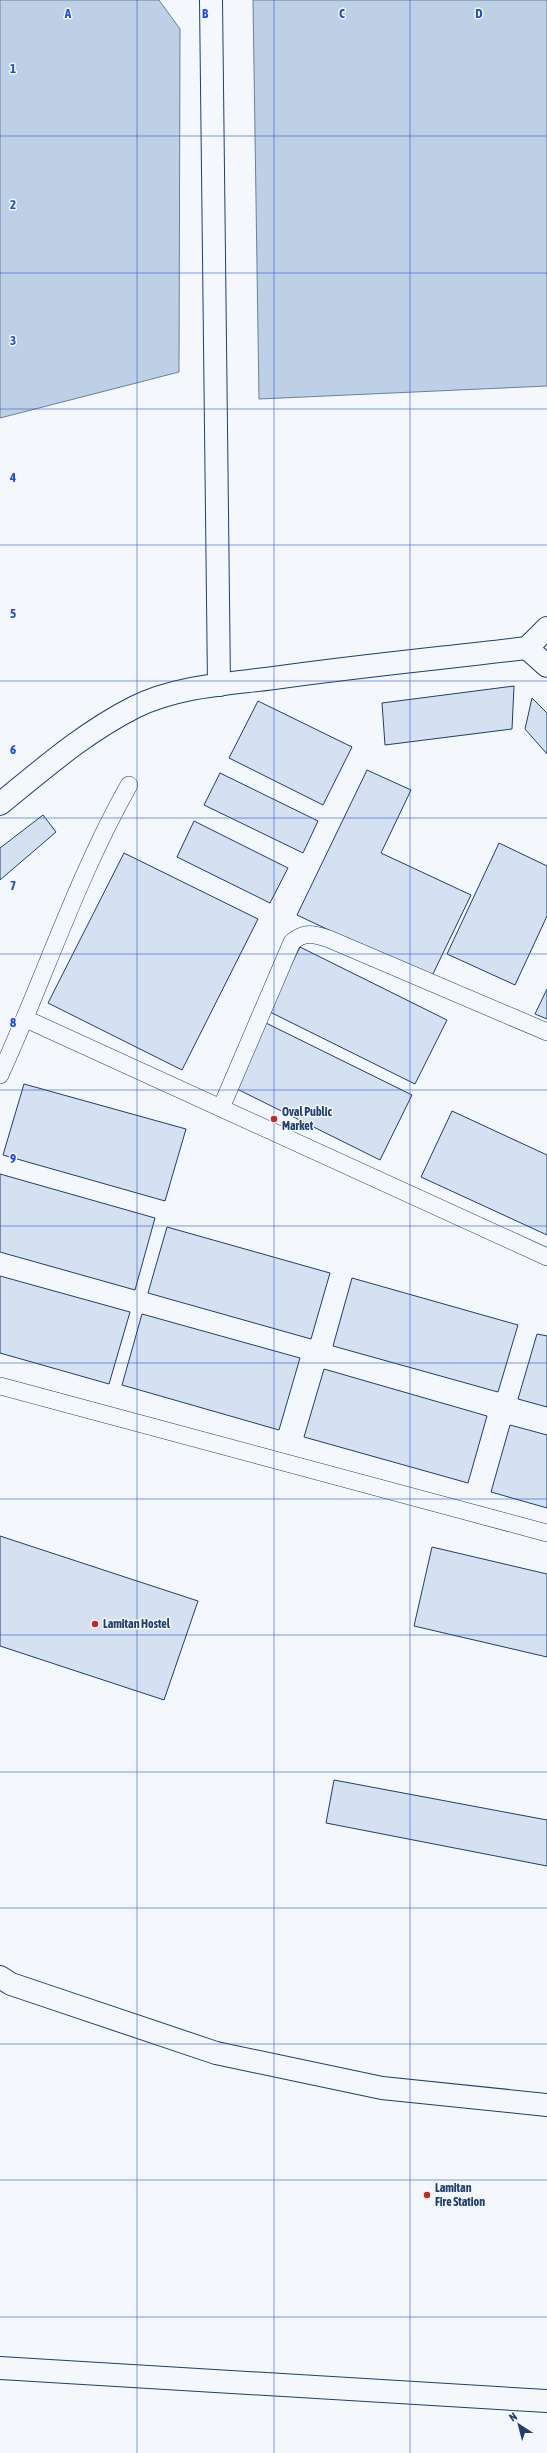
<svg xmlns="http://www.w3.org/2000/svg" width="547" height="2453" viewBox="0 0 547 2453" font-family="'Asap Condensed',sans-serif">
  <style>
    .water { fill: #bed0e5; stroke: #687fa3 }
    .building { fill: #d5e0f0; stroke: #1d3f73 }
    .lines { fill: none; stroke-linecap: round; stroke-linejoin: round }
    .lane-casing { stroke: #1d3f73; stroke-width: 18 }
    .street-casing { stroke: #1d3f73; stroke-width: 24 }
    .lane { stroke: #f4f7fb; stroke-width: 17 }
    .street { stroke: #f4f7fb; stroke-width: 22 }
    .grid { fill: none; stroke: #1d4ed8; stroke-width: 1; stroke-opacity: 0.55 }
    .poi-dot { fill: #c62828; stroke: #f4f7fb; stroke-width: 1.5 }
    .labels { text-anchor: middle; stroke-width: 3; stroke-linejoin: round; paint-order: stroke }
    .poi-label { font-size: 12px; font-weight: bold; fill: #1d3f73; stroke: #f4f7fb; text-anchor: start }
    .grid-label { font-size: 13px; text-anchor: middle; font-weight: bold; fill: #1d4ed8; stroke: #f4f7fb; stroke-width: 3; stroke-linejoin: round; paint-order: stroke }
  </style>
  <rect width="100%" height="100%" fill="#f4f7fb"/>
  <g class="water">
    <path d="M0,0h159l21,29 -1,343 -179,46z"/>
    <path d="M253,0h294v386l-288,13z"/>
  </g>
  <g class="building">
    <path d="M514,686l-2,43 -127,16 -3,-42z"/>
    <path d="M532,698l15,15v41l-22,-25z"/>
    <path d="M258,701l94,46 -29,58 -94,-47z"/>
    <path d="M367,770l44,20 -30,63 90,42 -40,83 -134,-63z"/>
    <path d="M220,773l98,48 -15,32 -99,-48z"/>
    <path d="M43,815l13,17 -56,48v-32z"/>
    <path d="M194,821l94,47 -18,35 -93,-46z"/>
    <path d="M499,843l48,23v50l-32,69 -68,-31z"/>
    <path d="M124,853l134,66 -76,151 -134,-67z"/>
    <path d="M300,947l147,73 -32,64 -147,-73z"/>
    <path d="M547,989v30l-12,-5z"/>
    <path d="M264,1022l148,73 -32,65 -147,-73z"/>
    <path d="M24,1084l162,45 -21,72 -162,-46z"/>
    <path d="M452,1111l95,44v80l-126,-58z"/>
    <path d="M0,1174l155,44 -20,72 -135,-38z"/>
    <path d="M167,1227l163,46 -19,66 -163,-46z"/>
    <path d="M0,1276l130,36 -21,72 -109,-31z"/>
    <path d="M352,1278l166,47 -20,67 -165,-46z"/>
    <path d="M142,1314l158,44 -21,72 -157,-45z"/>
    <path d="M537,1334l10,2v71l-29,-8z"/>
    <path d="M324,1369l163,47 -19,67 -164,-46z"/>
    <path d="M510,1425l37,10v73l-56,-16z"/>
    <path d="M0,1536l198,65 -34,99 -164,-54z"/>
    <path d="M432,1547l115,27v83l-133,-31z"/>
    <path d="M334,1780l213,40v46l-221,-43z"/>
  </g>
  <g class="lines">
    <g class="lane-casing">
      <g id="lane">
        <path d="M26,1019l521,238"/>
        <path d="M0,1075c44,-96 77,-198 129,-290"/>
        <path d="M221,1108l71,-166c13,-11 22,-8 37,-3l218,93"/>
        <path d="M0,1386l547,147"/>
      </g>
    </g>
    <g class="street-casing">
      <g id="street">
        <path d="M211,0l8,685"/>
        <path d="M527,648l20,18"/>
        <path d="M0,804c43,-35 85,-72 135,-97 42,-21 93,-23 139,-29 84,-12 169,-20 253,-30l20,-20"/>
        <path d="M0,1977l11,7 205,69 166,35 165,17"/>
        <path d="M0,2368l547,33"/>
      </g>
    </g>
    <use href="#lane" class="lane"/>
    <use href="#street" class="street"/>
  </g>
  <path class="grid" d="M137,0v2453M274,0v2453M410,0v2453M0,136h547M0,273h547M0,409h547M0,545h547M0,681h547M0,818h547M0,954h547M0,1090h547M0,1226h547M0,1363h547M0,1499h547M0,1635h547M0,1772h547M0,1908h547M0,2044h547M0,2180h547M0,2317h547"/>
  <g class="poi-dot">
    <circle cx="274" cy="1119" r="4"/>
    <circle cx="95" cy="1624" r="4"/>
    <circle cx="427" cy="2195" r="4"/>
  </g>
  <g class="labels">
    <g class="poi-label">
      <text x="282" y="1116">Oval Public<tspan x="282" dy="14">Market</tspan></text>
      <text x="103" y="1628">Lamitan Hostel</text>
      <text x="435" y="2192">Lamitan<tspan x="435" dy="14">Fire Station</tspan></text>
    </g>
  </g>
  <g class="grid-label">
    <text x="68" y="18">A</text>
    <text x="205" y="18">B</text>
    <text x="342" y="18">C</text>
    <text x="479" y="18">D</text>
    <text x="13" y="73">1</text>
    <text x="13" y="209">2</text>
    <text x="13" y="345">3</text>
    <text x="13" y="482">4</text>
    <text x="13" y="618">5</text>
    <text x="13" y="754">6</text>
    <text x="13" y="890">7</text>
    <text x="13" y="1027">8</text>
    <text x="13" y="1163">9</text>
  </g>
  <g transform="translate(519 2425) rotate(324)" stroke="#f4f7fb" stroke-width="3" paint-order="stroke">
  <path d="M0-3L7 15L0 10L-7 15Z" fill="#1d3f73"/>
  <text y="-6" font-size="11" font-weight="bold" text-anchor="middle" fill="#1d3f73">N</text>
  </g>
</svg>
